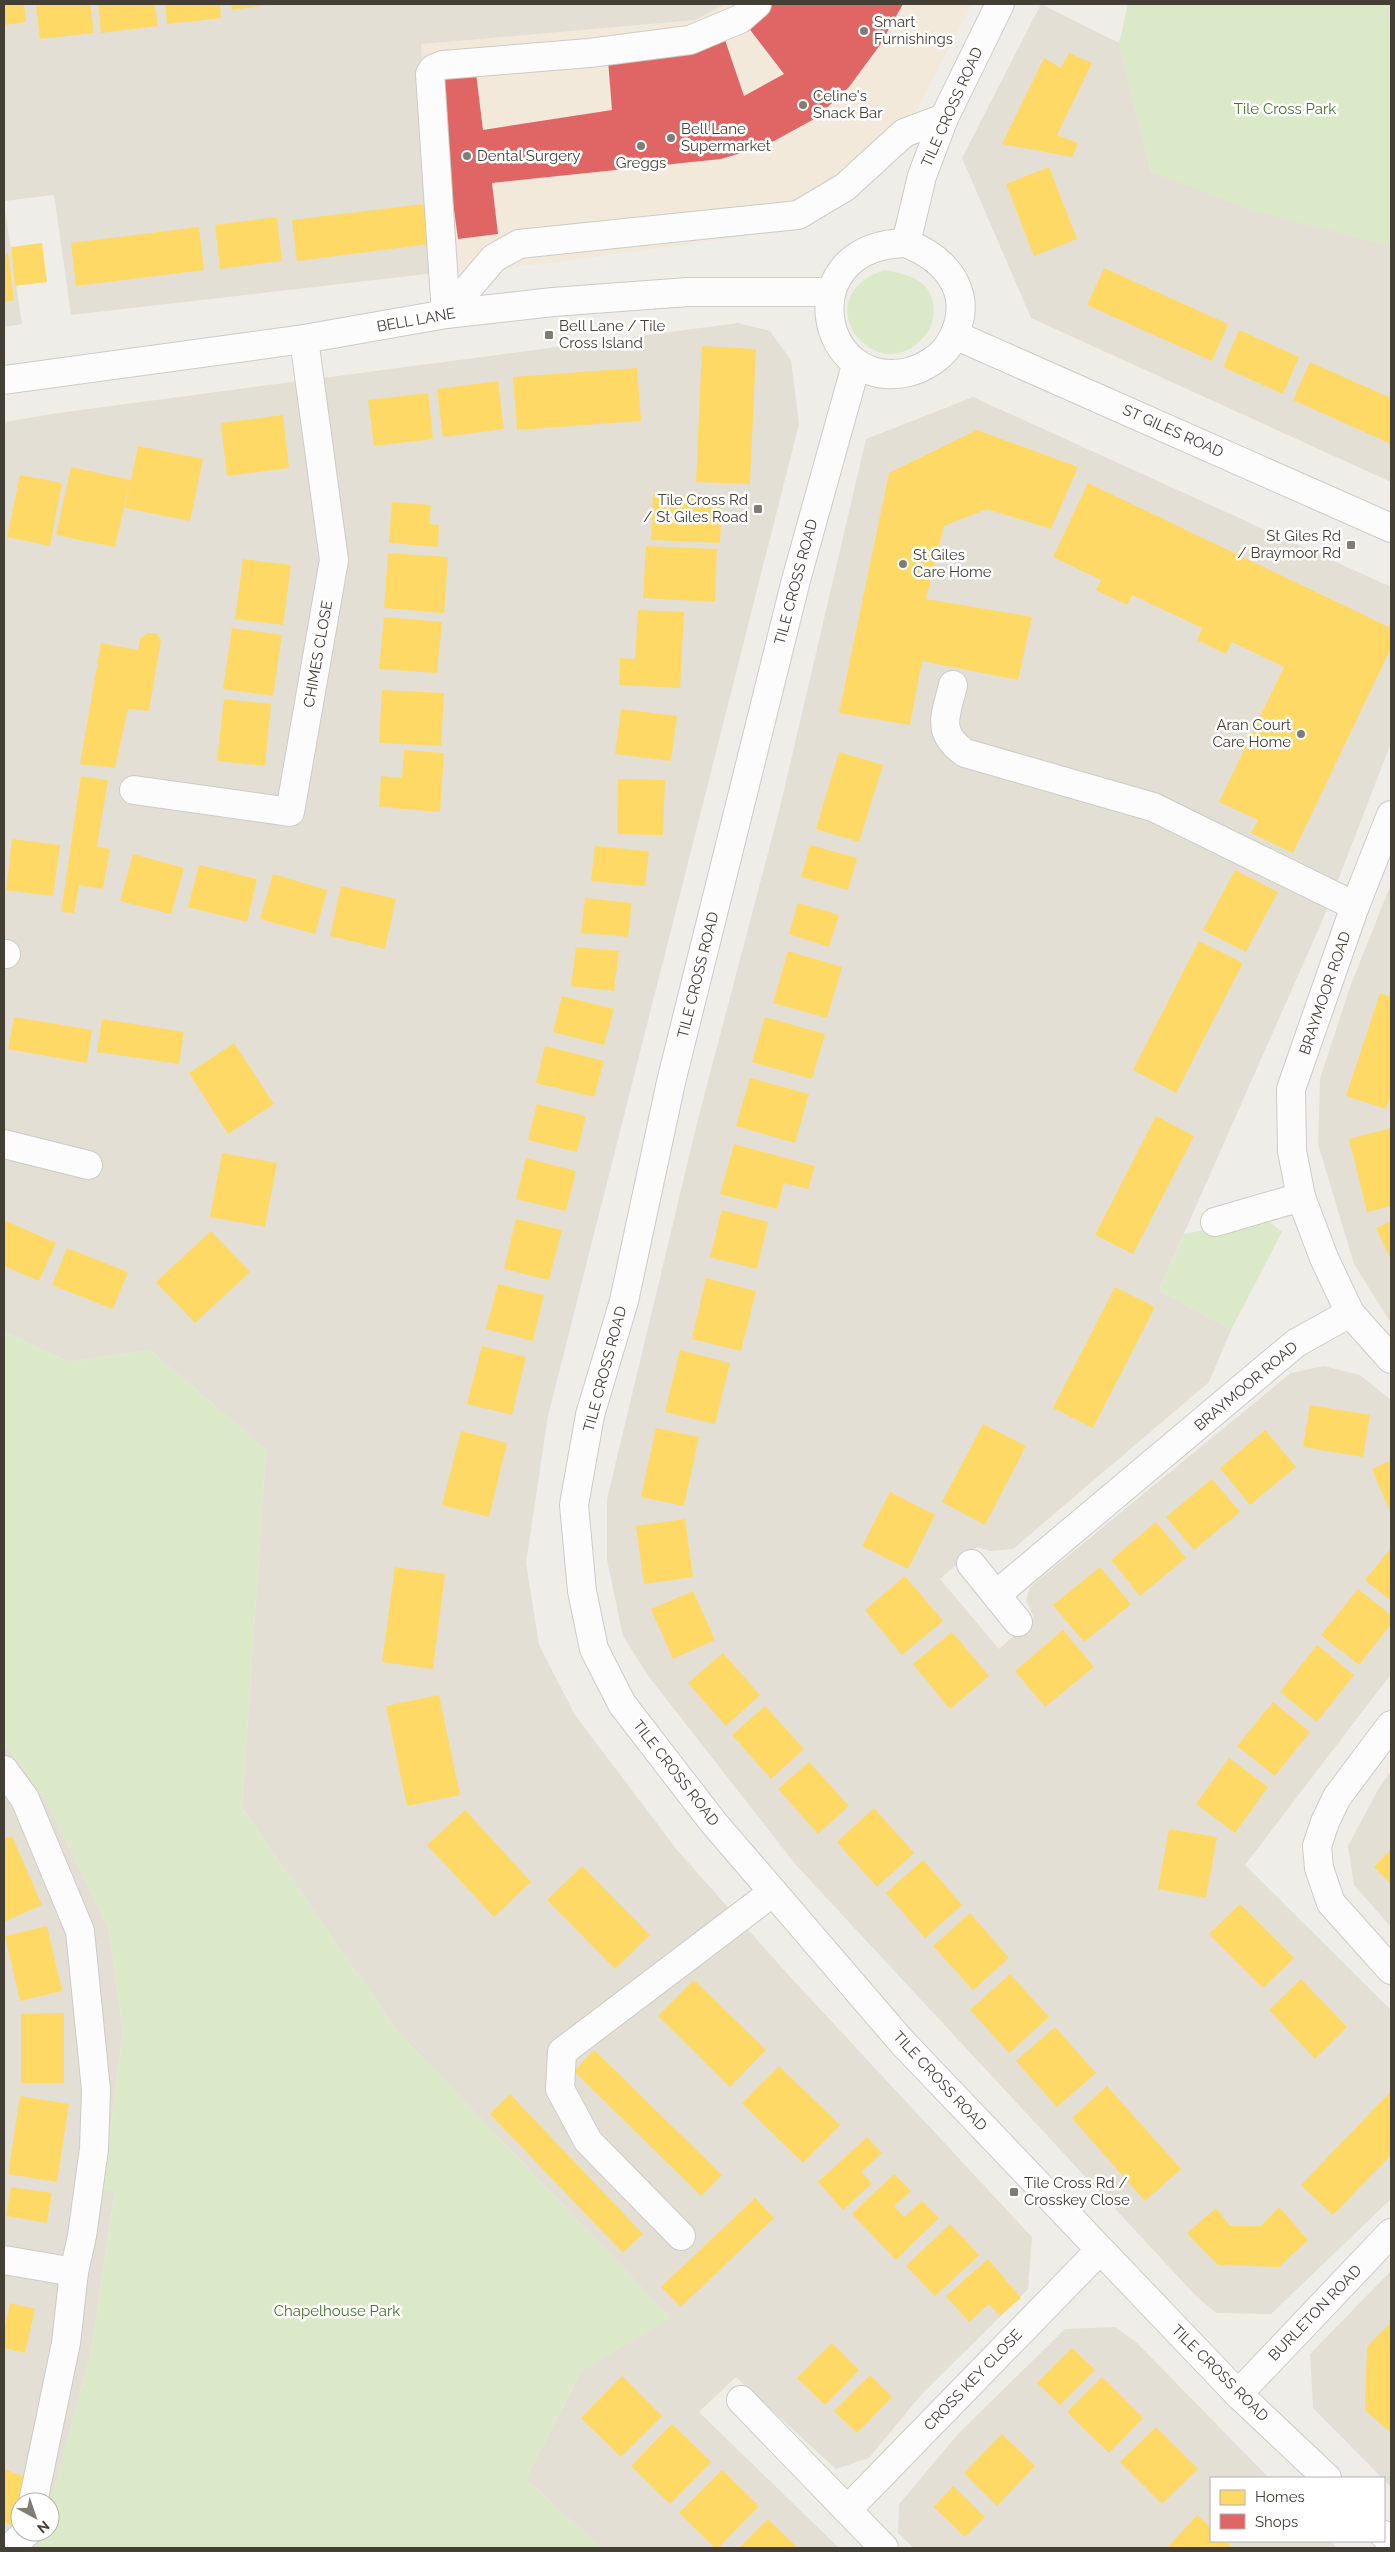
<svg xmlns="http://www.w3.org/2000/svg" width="1395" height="2552" viewBox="0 0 1395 2552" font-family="Raleway,sans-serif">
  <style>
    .residential { fill: #e3dfd5 }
    .commercial { fill: #f2e9db }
    .green { fill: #dce9c9 }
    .homes { fill: #ffd966 }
    .shops { fill: #e06666 }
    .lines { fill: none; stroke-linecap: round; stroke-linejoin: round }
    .minor-casing { stroke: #cdcbc6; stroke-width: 30 }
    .minor { stroke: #fdfcfc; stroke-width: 28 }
    .poi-dot { fill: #807c74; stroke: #fff; stroke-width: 2 }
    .labels { text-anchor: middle; stroke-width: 5; stroke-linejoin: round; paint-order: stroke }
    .poi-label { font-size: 15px; fill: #443f35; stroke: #fff; text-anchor: start }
    .street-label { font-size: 15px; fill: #443f35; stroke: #fff }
    .park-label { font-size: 15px; fill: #45742a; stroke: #fff }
  </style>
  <rect width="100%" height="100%" fill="#efede8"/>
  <g class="residential">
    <path d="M4,4h722l-31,16 -260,253 -364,42 -17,-120 -50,6z"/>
    <path d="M1041,4l78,39 32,129 240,73v237l-360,-164 -69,-160z"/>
    <path d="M4,203l18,121 -18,3z"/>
    <path d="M738,323l32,8 21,29 8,64 -251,992 -22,147 13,82 36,70 102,135 116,130 239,257 -4,52 -107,106 -52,63 -33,11 -100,-92 -37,35 140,136h-238l-75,-69 55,-108 89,-54 -272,-285 -156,-224 24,-358 -116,-100 -81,12 -65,-30v-910l54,-9z"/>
    <path d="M973,397l418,190v156l-68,176 -164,371 72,40 -22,52 -196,167 -23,2 -13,-4 -37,32 59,70 35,-31 -8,-18 4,-13 261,-214 33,-7 36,9 31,25v274l-146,191 146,145v189l-120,115 -55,-1 -20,-17 -400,-431 -147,-188 -26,-41 -16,-76v-61l90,-376 83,-316 86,-368z"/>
    <path d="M1391,884v439l-37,-59 -36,-120 2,-65 30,-92z"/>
    <path d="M4,1743l42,56 63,131 14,101 -20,158 12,1 -24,163 -41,151v-2h-30v30h22l-4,16h-34z"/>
    <path d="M1391,1771v156l-37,-42 -6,-39 31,-58z"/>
    <path d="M1391,2271v216l-78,-79 -3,-54z"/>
    <path d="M1115,2327l22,16 132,135h-58v63h119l7,7h-423l-16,-15 1,-29 60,-71 106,-104z"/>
  </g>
  <path class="commercial" d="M726,4h246l-78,150 -74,61 -50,18 -234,32 -101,8 -14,-229 274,-24z"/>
  <g class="green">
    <path d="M1128,4h263v242l-138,-35 -102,-39 -32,-129z"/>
    <path d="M884,270c12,2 29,5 39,14 13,12 14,35 4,49 -47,63 -127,-34 -43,-63z"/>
    <path d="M1254,1220l17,3 11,9 -51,98 -72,-40 25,-56z"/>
    <path d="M4,1332l65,30 81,-12 116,100 -24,358 156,224 273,286 -90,53 -55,108 75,69h-563l4,-16h8v-28l41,-151 24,-162 -12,-2 20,-158 -14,-101 -63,-131 -42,-56z"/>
  </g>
  <g class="homes">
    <path d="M4,4h20l2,18 -22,3z"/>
    <path d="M36,4h54l4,29 -54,6z"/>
    <path d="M98,4h57l3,22 -57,7z"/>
    <path d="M165,4h55l1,14 -54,6z"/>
    <path d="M231,4h38v1l-37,5z"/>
    <path d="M1069,53l23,10 -35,72 21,8 -6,14 -70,-13 42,-86 17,10z"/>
    <path d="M1049,167l28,72 -43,17 -28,-72z"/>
    <path d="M424,204l6,40 -133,17 -5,-41z"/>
    <path d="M277,217l5,44 -62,8 -5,-44z"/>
    <path d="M199,227l5,43 -128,16 -5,-43z"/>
    <path d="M42,243l5,39 -32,4 -4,-39z"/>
    <path d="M8,253l6,47 -10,2v-48z"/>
    <path d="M1104,268l124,56 -16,37 -125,-56z"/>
    <path d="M1239,330l60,27 -16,37 -60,-27z"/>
    <path d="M702,346l54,3 -6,135 -54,-2z"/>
    <path d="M1310,362l81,36v46l-98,-44z"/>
    <path d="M637,368l4,53 -124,9 -4,-53z"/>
    <path d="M498,381l6,48 -61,8 -6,-48z"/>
    <path d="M428,393l5,46 -59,7 -6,-46z"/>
    <path d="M283,415l6,53 -62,8 -6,-53z"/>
    <path d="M977,430l101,37 -27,62 -64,-20 -43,17 -18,73 106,18 -14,63 -96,-19 -12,64 -71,-12 50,-240z"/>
    <path d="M138,446l65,13 -13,62 -65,-13 5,-26 -15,65 -59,-12 15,-68 60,13z"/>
    <path d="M20,475l42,8 -12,63 -43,-9z"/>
    <path d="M1088,483l303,145v20l-98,205 -42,-20 7,-13 -39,-18 65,-135 -52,-25 -6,12 -29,-14 5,-12 -70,-33 -5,10 -31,-15 5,-10 -48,-23z"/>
    <path d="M653,494l69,3 -2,46 -69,-3z"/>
    <path d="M392,502l39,3 -2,19 10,1 -1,22 -49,-4z"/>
    <path d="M646,546l71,3 -2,53 -72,-4z"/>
    <path d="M388,553l60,4 -4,56 -60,-5z"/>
    <path d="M243,559l48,6 -8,60 -48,-6z"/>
    <path d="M638,610l46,2 -4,76 -61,-3 1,-27 15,1z"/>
    <path d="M384,617l58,5 -5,51 -58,-4z"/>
    <path d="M232,628l50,7 -9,61 -50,-7z"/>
    <path d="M147,633h9l5,7 -12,71 -21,-2 -13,59 -35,-4 21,-121 37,7 2,-11z"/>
    <path d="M382,690l62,3 -3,53 -62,-3z"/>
    <path d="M224,699l47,5 -6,62 -48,-5z"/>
    <path d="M621,709l56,7 -6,45 -56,-7z"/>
    <path d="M404,750l40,3 -4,59 -61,-5 2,-31 21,2z"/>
    <path d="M839,752l44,13 -24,77 -43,-13z"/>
    <path d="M81,776l27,4 -11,67 13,2 -7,40 -24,-4 -5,28 -13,-1z"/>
    <path d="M618,779l47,1 -2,55 -46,-1z"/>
    <path d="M12,839l48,6 -7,51 -47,-6z"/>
    <path d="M810,845l47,13 -9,32 -47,-13z"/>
    <path d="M595,846l54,5 -4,35 -54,-5z"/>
    <path d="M133,854l51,14 -13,46 -51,-13z"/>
    <path d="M199,865l58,14 -10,43 -59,-15z"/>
    <path d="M1235,870l43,22 -32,60 -43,-22z"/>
    <path d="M273,874l54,16 -12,44 -55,-15z"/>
    <path d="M341,886l55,13 -11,50 -55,-13z"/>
    <path d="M585,898l47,5 -4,34 -47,-4z"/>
    <path d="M798,903l41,12 -10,32 -40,-13z"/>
    <path d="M1199,941l44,22 -67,130 -43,-23z"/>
    <path d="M576,947l43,4 -5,40 -43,-5z"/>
    <path d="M788,951l54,16 -15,51 -54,-15z"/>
    <path d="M1380,993l11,4v97l-5,15 -40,-13z"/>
    <path d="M562,996l52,13 -10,36 -51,-13z"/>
    <path d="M14,1017l78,13 -5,33 -79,-14z"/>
    <path d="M765,1017l60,17 -13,45 -60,-17z"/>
    <path d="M102,1019l82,13 -5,32 -82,-12z"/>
    <path d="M234,1043l40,61 -46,30 -39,-61z"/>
    <path d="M545,1046l59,15 -10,36 -58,-14z"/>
    <path d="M750,1078l59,16 -14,49 -59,-17z"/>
    <path d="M537,1104l49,12 -9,36 -49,-12z"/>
    <path d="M1156,1116l38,20 -61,118 -38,-19z"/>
    <path d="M1391,1128v78l-24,6 -18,-73z"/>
    <path d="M734,1144l81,22 -7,23 -24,-6 -7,26 -57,-15z"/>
    <path d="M222,1153l55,10 -12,64 -55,-10z"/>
    <path d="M526,1158l50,13 -10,40 -50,-12z"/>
    <path d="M722,1210l46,12 -11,47 -47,-12z"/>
    <path d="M516,1219l46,11 -13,50 -45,-11z"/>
    <path d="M4,1220l52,23 -17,38 -35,-15z"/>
    <path d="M1391,1221v39l-15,-32z"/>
    <path d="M211,1231l39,41 -55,51 -39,-41z"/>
    <path d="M67,1248l61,24 -15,37 -61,-24z"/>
    <path d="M706,1278l50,13 -15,60 -49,-12z"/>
    <path d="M498,1284l46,11 -11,46 -47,-12z"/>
    <path d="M1115,1287l40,20 -62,121 -40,-20z"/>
    <path d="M482,1346l44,11 -14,58 -45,-11z"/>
    <path d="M680,1350l50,13 -15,61 -50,-12z"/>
    <path d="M1310,1405l60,10 -7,42 -60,-10z"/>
    <path d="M983,1424l43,22 -41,79 -43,-23z"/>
    <path d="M656,1428l43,9 -15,69 -43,-9z"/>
    <path d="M1265,1430l31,37 -46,38 -30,-37z"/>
    <path d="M461,1431l46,12 -18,74 -47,-12z"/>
    <path d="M1391,1460v54l-19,-45z"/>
    <path d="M1212,1479l28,33 -46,38 -28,-33z"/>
    <path d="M890,1492l45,23 -27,54 -46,-23z"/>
    <path d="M685,1519l8,58 -49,7 -8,-58z"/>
    <path d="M1156,1522l30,36 -46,38 -29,-36z"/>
    <path d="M1391,1548v53l-26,-21z"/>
    <path d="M395,1567l50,7 -12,95 -51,-7z"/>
    <path d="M1100,1567l31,37 -47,38 -31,-37z"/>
    <path d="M905,1576l38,45 -41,34 -37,-45z"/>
    <path d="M1358,1589l33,26v9l-32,41 -38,-30z"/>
    <path d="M693,1591l22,49 -42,19 -22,-50z"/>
    <path d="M1063,1630l31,37 -49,40 -30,-36z"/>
    <path d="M952,1632l37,44 -39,33 -37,-45z"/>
    <path d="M1317,1645l37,30 -37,47 -37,-30z"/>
    <path d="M723,1653l37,42 -34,31 -38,-43z"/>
    <path d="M439,1695l21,100 -53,11 -21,-100z"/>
    <path d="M1273,1702l37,30 -35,44 -38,-30z"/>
    <path d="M765,1706l39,43 -33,30 -39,-44z"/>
    <path d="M1229,1758l39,29 -33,46 -39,-29z"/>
    <path d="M809,1762l40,44 -31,28 -40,-45z"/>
    <path d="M874,1808l40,45 -37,34 -40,-45z"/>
    <path d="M465,1810l66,72 -37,35 -67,-72z"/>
    <path d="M1169,1829l48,8 -11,61 -48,-9z"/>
    <path d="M12,1836l30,69 -38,17v-83z"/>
    <path d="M1391,1849v35l-17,-17z"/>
    <path d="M923,1860l39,45 -37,33 -39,-45z"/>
    <path d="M582,1866l68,69 -35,34 -68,-69z"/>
    <path d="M1240,1904l54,54 -31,30 -54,-54z"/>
    <path d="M970,1913l39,45 -36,32 -40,-44z"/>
    <path d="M47,1926l15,65 -42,10 -15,-65z"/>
    <path d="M1010,1974l39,43 -40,36 -39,-43z"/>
    <path d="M1301,1979l46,48 -32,32 -46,-49z"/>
    <path d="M694,1980l72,70 -36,37 -72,-71z"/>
    <path d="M64,2013v70h-43v-69z"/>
    <path d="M1055,2027l41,46 -39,34 -41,-46z"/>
    <path d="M594,2050l128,125 -21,21 -127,-125z"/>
    <path d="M779,2066l61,59 -37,38 -61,-60z"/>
    <path d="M1107,2086l74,83 -36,32 -73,-83z"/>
    <path d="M1391,2091v64l-58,60 -32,-30z"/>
    <path d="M510,2094l133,140 -20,19 -133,-139z"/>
    <path d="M20,2096l49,8 -12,78 -49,-8z"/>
    <path d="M867,2137l15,16 -21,19 11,11 -29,27 -25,-28z"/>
    <path d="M894,2174l17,17 -17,15 10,11 18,-16 17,17 -43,42 -44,-46z"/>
    <path d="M11,2187l41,6 -5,30 -41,-7z"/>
    <path d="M755,2198l19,20 -93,89 -20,-20z"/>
    <path d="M1279,2207l29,33 -29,27 -61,-2 -31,-32 29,-25 14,18h31z"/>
    <path d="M950,2224l29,31 -44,41 -29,-30z"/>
    <path d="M988,2259l33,39 -21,18 -11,-12 -20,18 -23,-26z"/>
    <path d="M10,2303l25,6 -10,44 -21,-5v-18z"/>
    <path d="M1391,2322v111l-26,-23 2,-63z"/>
    <path d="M832,2343l27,27 -34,35 -28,-27z"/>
    <path d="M1072,2348l23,22 -35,35 -23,-22z"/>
    <path d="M870,2375l22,22 -35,36 -23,-22z"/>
    <path d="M622,2376l40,40 -41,41 -40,-39z"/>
    <path d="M1102,2377l41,41 -34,35 -42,-41z"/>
    <path d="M672,2424l39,38 -41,42 -39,-38z"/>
    <path d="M1156,2427l42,42 -36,35 -42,-42z"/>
    <path d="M1002,2434l33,32 -38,40 -33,-33z"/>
    <path d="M4,2469l24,9 -17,47 -7,-3z"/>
    <path d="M722,2470l37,36 -41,42h-3l-36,-35z"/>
    <path d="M953,2486l32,31 -20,20 -31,-30z"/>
    <path d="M1197,2515l14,13v13h14l8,7h-66z"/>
    <path d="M768,2519l30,29h-59z"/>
  </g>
  <path class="shops" d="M766,4h137l-23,41 -31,42 -33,31 -51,28 -44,13 -229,24 6,51 -40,5 -22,-160 40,-6 7,57 129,-20 -4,-50 117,-20 19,56 40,-22 -36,-47z"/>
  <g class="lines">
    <g class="minor-casing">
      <g id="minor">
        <path d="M906,243c45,18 71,55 43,102 -9,13 -25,23 -40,27 -92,21 -118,-127 -3,-129z"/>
        <path d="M906,243l16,-67 22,-58 56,-114"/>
        <path d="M446,314l-16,-240 3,-5 10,-4 146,-12 101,-13 50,-21 17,-15"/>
        <path d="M446,314l48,-56 25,-14 279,-29 47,-28 59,-54 40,-15"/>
        <path d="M955,335l436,193"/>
        <path d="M856,365l-60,215 -125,502 -47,219 -34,114 -16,90 8,86 12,58 28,55 91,118 189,220 336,352 89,84"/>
        <path d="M4,380l300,-41 142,-25 107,-12 135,-10h142"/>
        <path d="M953,685c-7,30 -18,47 12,68l188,54 202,99"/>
        <path d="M134,790l156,22 44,-252 -30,-221"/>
        <path d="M4,954h2"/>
        <path d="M4,1144l84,21"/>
        <path d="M1215,1222l86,-25"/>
        <path d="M1350,1313l41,46"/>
        <path d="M971,1564l47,58"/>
        <path d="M997,1594l299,-251 54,-30 -26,-55 -23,-61 -9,-46 -1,-62 64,-183 36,-91"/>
        <path d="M1391,1725l-54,72 -12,25 -8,24 2,22 12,35 60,67"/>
        <path d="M4,1770l21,29 55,132 16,159 -2,59 -12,87 -8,36 -8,71 -33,159"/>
        <path d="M681,2236l-93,-95 -28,-52 2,-37 211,-160"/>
        <path d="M4,2260l70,12"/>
        <path d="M1238,2394l153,-161"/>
        <path d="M741,2400l143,148"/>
        <path d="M847,2510l253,-260"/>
        <path d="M1384,2535l7,7"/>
        <path d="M4,2547l6,1 17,-16"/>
      </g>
    </g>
    <use href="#minor" class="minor"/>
  </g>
  <g class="poi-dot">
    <circle cx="864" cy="31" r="5"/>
    <circle cx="803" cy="105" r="5"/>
    <circle cx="671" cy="138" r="5"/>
    <circle cx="641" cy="146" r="5"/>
    <circle cx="467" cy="156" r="5"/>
    <rect x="544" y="330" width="10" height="10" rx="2.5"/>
    <rect x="753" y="504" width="10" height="10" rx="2.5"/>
    <rect x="1346" y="540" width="10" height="10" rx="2.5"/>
    <circle cx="903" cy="564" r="5"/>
    <circle cx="1301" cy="734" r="5"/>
    <rect x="1009" y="2187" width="10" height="10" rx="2.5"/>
  </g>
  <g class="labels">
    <g class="poi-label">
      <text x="874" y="27">Smart<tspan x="874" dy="17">Furnishings</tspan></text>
      <text x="813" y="101">Celine's<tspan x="813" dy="17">Snack Bar</tspan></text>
      <text x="681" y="134">Bell Lane<tspan x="681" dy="17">Supermarket</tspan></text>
      <text x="477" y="161">Dental Surgery</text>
      <text x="641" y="168" text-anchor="middle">Greggs</text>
      <text x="559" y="331">Bell Lane / Tile<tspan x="559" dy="17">Cross Island</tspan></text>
      <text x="748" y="505" text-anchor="end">Tile Cross Rd<tspan x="748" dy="17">/ St Giles Road</tspan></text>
      <text x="1341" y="541" text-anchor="end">St Giles Rd<tspan x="1341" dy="17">/ Braymoor Rd</tspan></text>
      <text x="913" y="560">St Giles<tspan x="913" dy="17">Care Home</tspan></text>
      <text x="1291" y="730" text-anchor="end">Aran Court<tspan x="1291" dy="17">Care Home</tspan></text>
      <text x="1024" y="2188">Tile Cross Rd /<tspan x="1024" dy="17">Crosskey Close</tspan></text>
    </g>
    <g class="street-label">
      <text transform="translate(952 107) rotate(-66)" y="5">TILE CROSS ROAD</text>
      <text transform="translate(416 320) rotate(-10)" y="5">BELL LANE</text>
      <text transform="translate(1173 431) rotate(24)" y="5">ST GILES ROAD</text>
      <text transform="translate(796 582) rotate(-75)" y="5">TILE CROSS ROAD</text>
      <text transform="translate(318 654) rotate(-80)" y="5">CHIMES CLOSE</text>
      <text transform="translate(698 975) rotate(-76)" y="5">TILE CROSS ROAD</text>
      <text transform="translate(1325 993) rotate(-71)" y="5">BRAYMOOR ROAD</text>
      <text transform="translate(605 1369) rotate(-75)" y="5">TILE CROSS ROAD</text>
      <text transform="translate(1246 1386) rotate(-40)" y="5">BRAYMOOR ROAD</text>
      <text transform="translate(676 1773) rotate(52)" y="5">TILE CROSS ROAD</text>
      <text transform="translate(940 2081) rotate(47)" y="5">TILE CROSS ROAD</text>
      <text transform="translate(1315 2313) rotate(-46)" y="5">BURLETON ROAD</text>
      <text transform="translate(1220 2373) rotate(45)" y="5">TILE CROSS ROAD</text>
      <text transform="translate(973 2380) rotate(-46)" y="5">CROSS KEY CLOSE</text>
    </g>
    <g class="park-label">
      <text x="1285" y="114">Tile Cross Park</text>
      <text x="337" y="2316">Chapelhouse Park</text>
    </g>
  </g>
  <rect width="1395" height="2552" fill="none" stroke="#443f35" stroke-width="10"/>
  <rect x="1210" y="2477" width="175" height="65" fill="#ffffff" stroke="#b4b2ae"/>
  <rect x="1220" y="2490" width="25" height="15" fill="#ffd966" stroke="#b4b2ae"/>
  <text x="1255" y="2502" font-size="15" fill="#443f35">Homes</text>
  <rect x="1220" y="2514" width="25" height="15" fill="#e06666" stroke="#b4b2ae"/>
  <text x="1255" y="2527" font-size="15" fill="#443f35">Shops</text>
  <g transform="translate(35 2517) rotate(140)"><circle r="24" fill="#ffffff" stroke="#b4b2ae"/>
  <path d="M0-4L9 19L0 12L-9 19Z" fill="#807c74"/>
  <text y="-8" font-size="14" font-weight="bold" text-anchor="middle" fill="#443f35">N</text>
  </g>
</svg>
